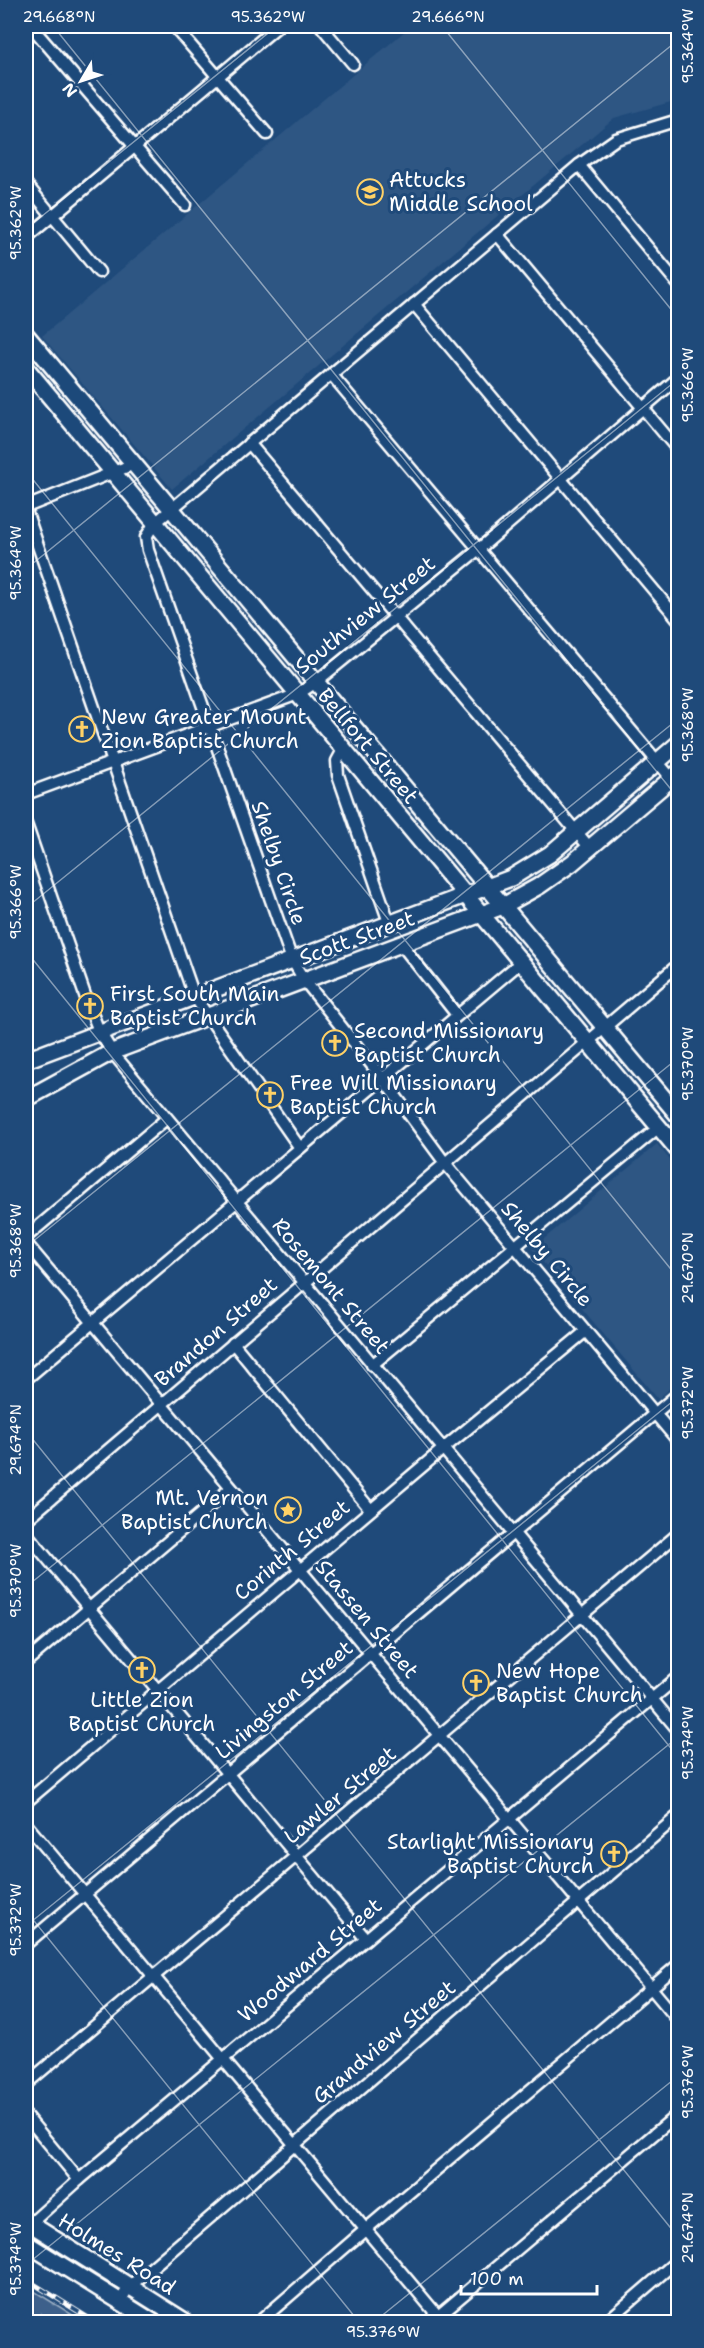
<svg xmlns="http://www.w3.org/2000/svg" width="704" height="2348" viewBox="0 0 704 2348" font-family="'Shantell Sans',sans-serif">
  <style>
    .built { fill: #2e5683 }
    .forest { fill: url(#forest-firs); stroke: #9eb0c5; stroke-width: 1.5 }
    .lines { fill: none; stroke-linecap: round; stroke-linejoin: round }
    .street-casing { stroke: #fff; stroke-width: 15 }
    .secondary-casing { stroke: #fff; stroke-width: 20 }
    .street { stroke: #1f4a7a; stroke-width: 10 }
    .secondary { stroke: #1f4a7a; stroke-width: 15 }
    .rail-casing { stroke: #fff; stroke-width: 5 }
    .rail { stroke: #1f4a7a; stroke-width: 3; stroke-dasharray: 9; stroke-linecap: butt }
    .ticks { fill: none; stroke: #fff; stroke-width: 1.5; stroke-opacity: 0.45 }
    .labels { text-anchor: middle; stroke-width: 6; stroke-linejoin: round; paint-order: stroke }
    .poi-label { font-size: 21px; fill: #fff; stroke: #1f4a7a; text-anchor: start }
    .street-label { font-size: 21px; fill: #fff; stroke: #1f4a7a }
    .neatline { fill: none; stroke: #fff; stroke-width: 2 }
    .ticks-label { font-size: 15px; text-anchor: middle; fill: #fff }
  </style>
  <defs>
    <pattern id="forest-firs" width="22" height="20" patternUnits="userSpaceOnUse" patternTransform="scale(1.5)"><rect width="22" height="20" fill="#3c618b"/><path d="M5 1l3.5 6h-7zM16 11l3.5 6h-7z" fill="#59799c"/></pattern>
  </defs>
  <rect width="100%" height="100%" fill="#1f4a7a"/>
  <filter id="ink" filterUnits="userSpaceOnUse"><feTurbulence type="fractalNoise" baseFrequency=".0167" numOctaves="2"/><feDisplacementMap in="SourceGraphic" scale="12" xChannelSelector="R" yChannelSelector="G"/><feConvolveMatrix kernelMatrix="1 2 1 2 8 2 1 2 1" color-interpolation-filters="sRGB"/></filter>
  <g filter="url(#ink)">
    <g class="built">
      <path d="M411,26h261l6,7v67l-64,18 -442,371 -130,-153z"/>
      <path d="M657,1144l21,26v211l-20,18 -126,-150z"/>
    </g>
    <path class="forest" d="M26,2286l58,36h-58z"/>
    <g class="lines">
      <g class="street-casing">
        <g id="street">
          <path d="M31,26l154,179"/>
          <path d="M174,26l93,108"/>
          <path d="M321,26l32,38"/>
          <path d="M678,120l-62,19 -37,26 -425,359 -8,13 2,13 144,410 12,20 79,99 62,84 233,278"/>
          <path d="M579,165l99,119"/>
          <path d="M26,184l73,88"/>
          <path d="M497,234l181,216"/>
          <path d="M26,238l252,-212"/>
          <path d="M414,304l264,315"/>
          <path d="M331,374l341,405"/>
          <path d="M249,443l341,405"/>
          <path d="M26,507l108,-43"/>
          <path d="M26,511l168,485 106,152"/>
          <path d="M343,750l-6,11 1,14 52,150"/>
          <path d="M26,794l272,-100 18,-12 163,-133 199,-171"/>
          <path d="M26,824l61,177 12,30 13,21 566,678"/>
          <path d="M401,944l56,71"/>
          <path d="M26,1237l140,-118"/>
          <path d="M26,1243l652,777"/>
          <path d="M233,1343l137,166"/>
          <path d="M372,1365l287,-238"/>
          <path d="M26,1379l495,-417"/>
          <path d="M26,1520l652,-555"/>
          <path d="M26,1533l340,406"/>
          <path d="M26,1662l205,-174"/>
          <path d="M26,1802l417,-353 143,-118"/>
          <path d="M26,1824l417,498"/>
          <path d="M26,1944l652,-550"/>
          <path d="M26,2084l652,-550"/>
          <path d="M26,2116l53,64"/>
          <path d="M26,2232l4,-8 49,-44 599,-503"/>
          <path d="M120,2301l9,-14 549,-471"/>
          <path d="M259,2322l106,-92 313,-265"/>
          <path d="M431,2322l247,-208"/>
          <path d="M606,2322l72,-62"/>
        </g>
      </g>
      <g class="secondary-casing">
        <g id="secondary">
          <path d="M26,335l652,780"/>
          <path d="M26,368l652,782"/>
          <path d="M26,1060l485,-182 39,-24 128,-110"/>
          <path d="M26,1099l86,-47 391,-146 36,-20 33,-23 106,-90"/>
          <path d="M26,2221l160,101"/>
          <path d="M26,2243l127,79"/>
        </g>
      </g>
      <use href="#street" class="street"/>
      <use href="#secondary" class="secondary"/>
      <g class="rail-casing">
        <path id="rail" d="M26,2279l69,43"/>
      </g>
      <use href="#rail" class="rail"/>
    </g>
  </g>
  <path class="ticks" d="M53,26l625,772M442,26l236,292M26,229l251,-203M26,471l652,807M26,569l652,-529M26,908l652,-529M26,951l652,806M26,1247l652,-528M26,1431l652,806M26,1587l652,-529M26,1911l333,411M26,1926l652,-529M26,2265l652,-528M374,2322l304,-246"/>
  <defs>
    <g id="school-ring" transform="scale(1.35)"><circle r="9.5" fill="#1f4a7a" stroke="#ffd166" stroke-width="1.5"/><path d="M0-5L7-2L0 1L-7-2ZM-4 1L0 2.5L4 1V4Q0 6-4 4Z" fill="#ffd166"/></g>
    <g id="church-ring" transform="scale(1.35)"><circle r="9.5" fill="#1f4a7a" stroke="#ffd166" stroke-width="1.5"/><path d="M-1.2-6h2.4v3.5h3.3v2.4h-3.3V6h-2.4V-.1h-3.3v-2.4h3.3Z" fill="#ffd166"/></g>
    <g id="sight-ring" transform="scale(1.35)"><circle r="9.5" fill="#1f4a7a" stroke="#ffd166" stroke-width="1.5"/><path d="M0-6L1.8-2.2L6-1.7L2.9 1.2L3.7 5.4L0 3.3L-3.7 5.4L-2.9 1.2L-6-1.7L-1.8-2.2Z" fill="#ffd166"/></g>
  </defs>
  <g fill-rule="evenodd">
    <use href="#school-ring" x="370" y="192"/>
    <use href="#church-ring" x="82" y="729"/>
    <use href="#church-ring" x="90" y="1006"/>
    <use href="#church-ring" x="335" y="1043"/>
    <use href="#church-ring" x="270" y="1095"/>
    <use href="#sight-ring" x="288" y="1510"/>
    <use href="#church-ring" x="142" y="1670"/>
    <use href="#church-ring" x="476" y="1683"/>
    <use href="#church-ring" x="614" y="1854"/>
  </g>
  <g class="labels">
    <g class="poi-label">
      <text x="389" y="187">Attucks<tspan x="389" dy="24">Middle School</tspan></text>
      <text x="101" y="724">New Greater Mount<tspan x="101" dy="24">Zion Baptist Church</tspan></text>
      <text x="110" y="1001">First South Main<tspan x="110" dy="24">Baptist Church</tspan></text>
      <text x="354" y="1038">Second Missionary<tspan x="354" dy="24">Baptist Church</tspan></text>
      <text x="290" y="1090">Free Will Missionary<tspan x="290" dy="24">Baptist Church</tspan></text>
      <text x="268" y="1505" text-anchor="end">Mt. Vernon<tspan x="268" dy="24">Baptist Church</tspan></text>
      <text x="496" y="1678">New Hope<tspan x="496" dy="24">Baptist Church</tspan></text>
      <text x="142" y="1707" text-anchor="middle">Little Zion<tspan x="142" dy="24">Baptist Church</tspan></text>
      <text x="594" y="1849" text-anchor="end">Starlight Missionary<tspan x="594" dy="24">Baptist Church</tspan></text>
    </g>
    <g class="street-label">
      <text transform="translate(365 615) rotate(-39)" y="7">Southview Street</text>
      <text transform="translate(368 746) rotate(50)" y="7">Bellfort Street</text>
      <text transform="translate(279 863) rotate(71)" y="7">Shelby Circle</text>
      <text transform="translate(357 938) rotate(-20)" y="7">Scott Street</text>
      <text transform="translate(547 1254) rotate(50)" y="7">Shelby Circle</text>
      <text transform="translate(331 1286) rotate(50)" y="7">Rosemont Street</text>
      <text transform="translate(216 1332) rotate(-41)" y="7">Brandon Street</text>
      <text transform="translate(292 1550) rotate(-40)" y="7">Corinth Street</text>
      <text transform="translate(367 1619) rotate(50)" y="7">Stassen Street</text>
      <text transform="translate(284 1700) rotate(-40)" y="7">Livingston Street</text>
      <text transform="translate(340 1795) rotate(-40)" y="7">Lawler Street</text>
      <text transform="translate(310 1960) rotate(-40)" y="7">Woodward Street</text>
      <text transform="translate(384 2042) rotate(-40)" y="7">Grandview Street</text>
      <text transform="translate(117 2254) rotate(32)" y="7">Holmes Road</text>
    </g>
  </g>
  <rect width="704" height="2348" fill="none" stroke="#1f4a7a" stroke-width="66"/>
  <g transform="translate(81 81) rotate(231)" stroke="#1f4a7a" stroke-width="4.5" paint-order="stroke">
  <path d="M0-4.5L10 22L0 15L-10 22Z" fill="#ffffff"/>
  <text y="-9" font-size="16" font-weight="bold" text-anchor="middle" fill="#ffffff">N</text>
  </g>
  <path d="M461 2285v9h136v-9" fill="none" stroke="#ffffff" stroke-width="3"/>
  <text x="470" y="2285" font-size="18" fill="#ffffff" stroke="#1f4a7a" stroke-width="4.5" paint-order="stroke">100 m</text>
  <rect x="33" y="33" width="638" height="2282" class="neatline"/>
  <g class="ticks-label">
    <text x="59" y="22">29.668°N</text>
    <text x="268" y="22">95.362°W</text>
    <text x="448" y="22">29.666°N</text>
    <text transform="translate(688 46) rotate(-90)" y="5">95.364°W</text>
    <text transform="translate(16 223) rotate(-90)" y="5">95.362°W</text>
    <text transform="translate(688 385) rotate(-90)" y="5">95.366°W</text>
    <text transform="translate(16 563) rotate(-90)" y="5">95.364°W</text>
    <text transform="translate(688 725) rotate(-90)" y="5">95.368°W</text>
    <text transform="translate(16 902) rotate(-90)" y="5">95.366°W</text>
    <text transform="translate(688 1064) rotate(-90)" y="5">95.370°W</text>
    <text transform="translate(16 1241) rotate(-90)" y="5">95.368°W</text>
    <text transform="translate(688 1268) rotate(-90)" y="5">29.670°N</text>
    <text transform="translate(688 1403) rotate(-90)" y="5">95.372°W</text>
    <text transform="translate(16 1440) rotate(-90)" y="5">29.674°N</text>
    <text transform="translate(16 1581) rotate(-90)" y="5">95.370°W</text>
    <text transform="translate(688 1743) rotate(-90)" y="5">95.374°W</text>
    <text transform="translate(16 1920) rotate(-90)" y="5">95.372°W</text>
    <text transform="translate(688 2082) rotate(-90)" y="5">95.376°W</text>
    <text transform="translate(688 2228) rotate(-90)" y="5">29.674°N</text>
    <text transform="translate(16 2259) rotate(-90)" y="5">95.374°W</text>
    <text x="383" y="2337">95.376°W</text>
  </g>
</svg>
